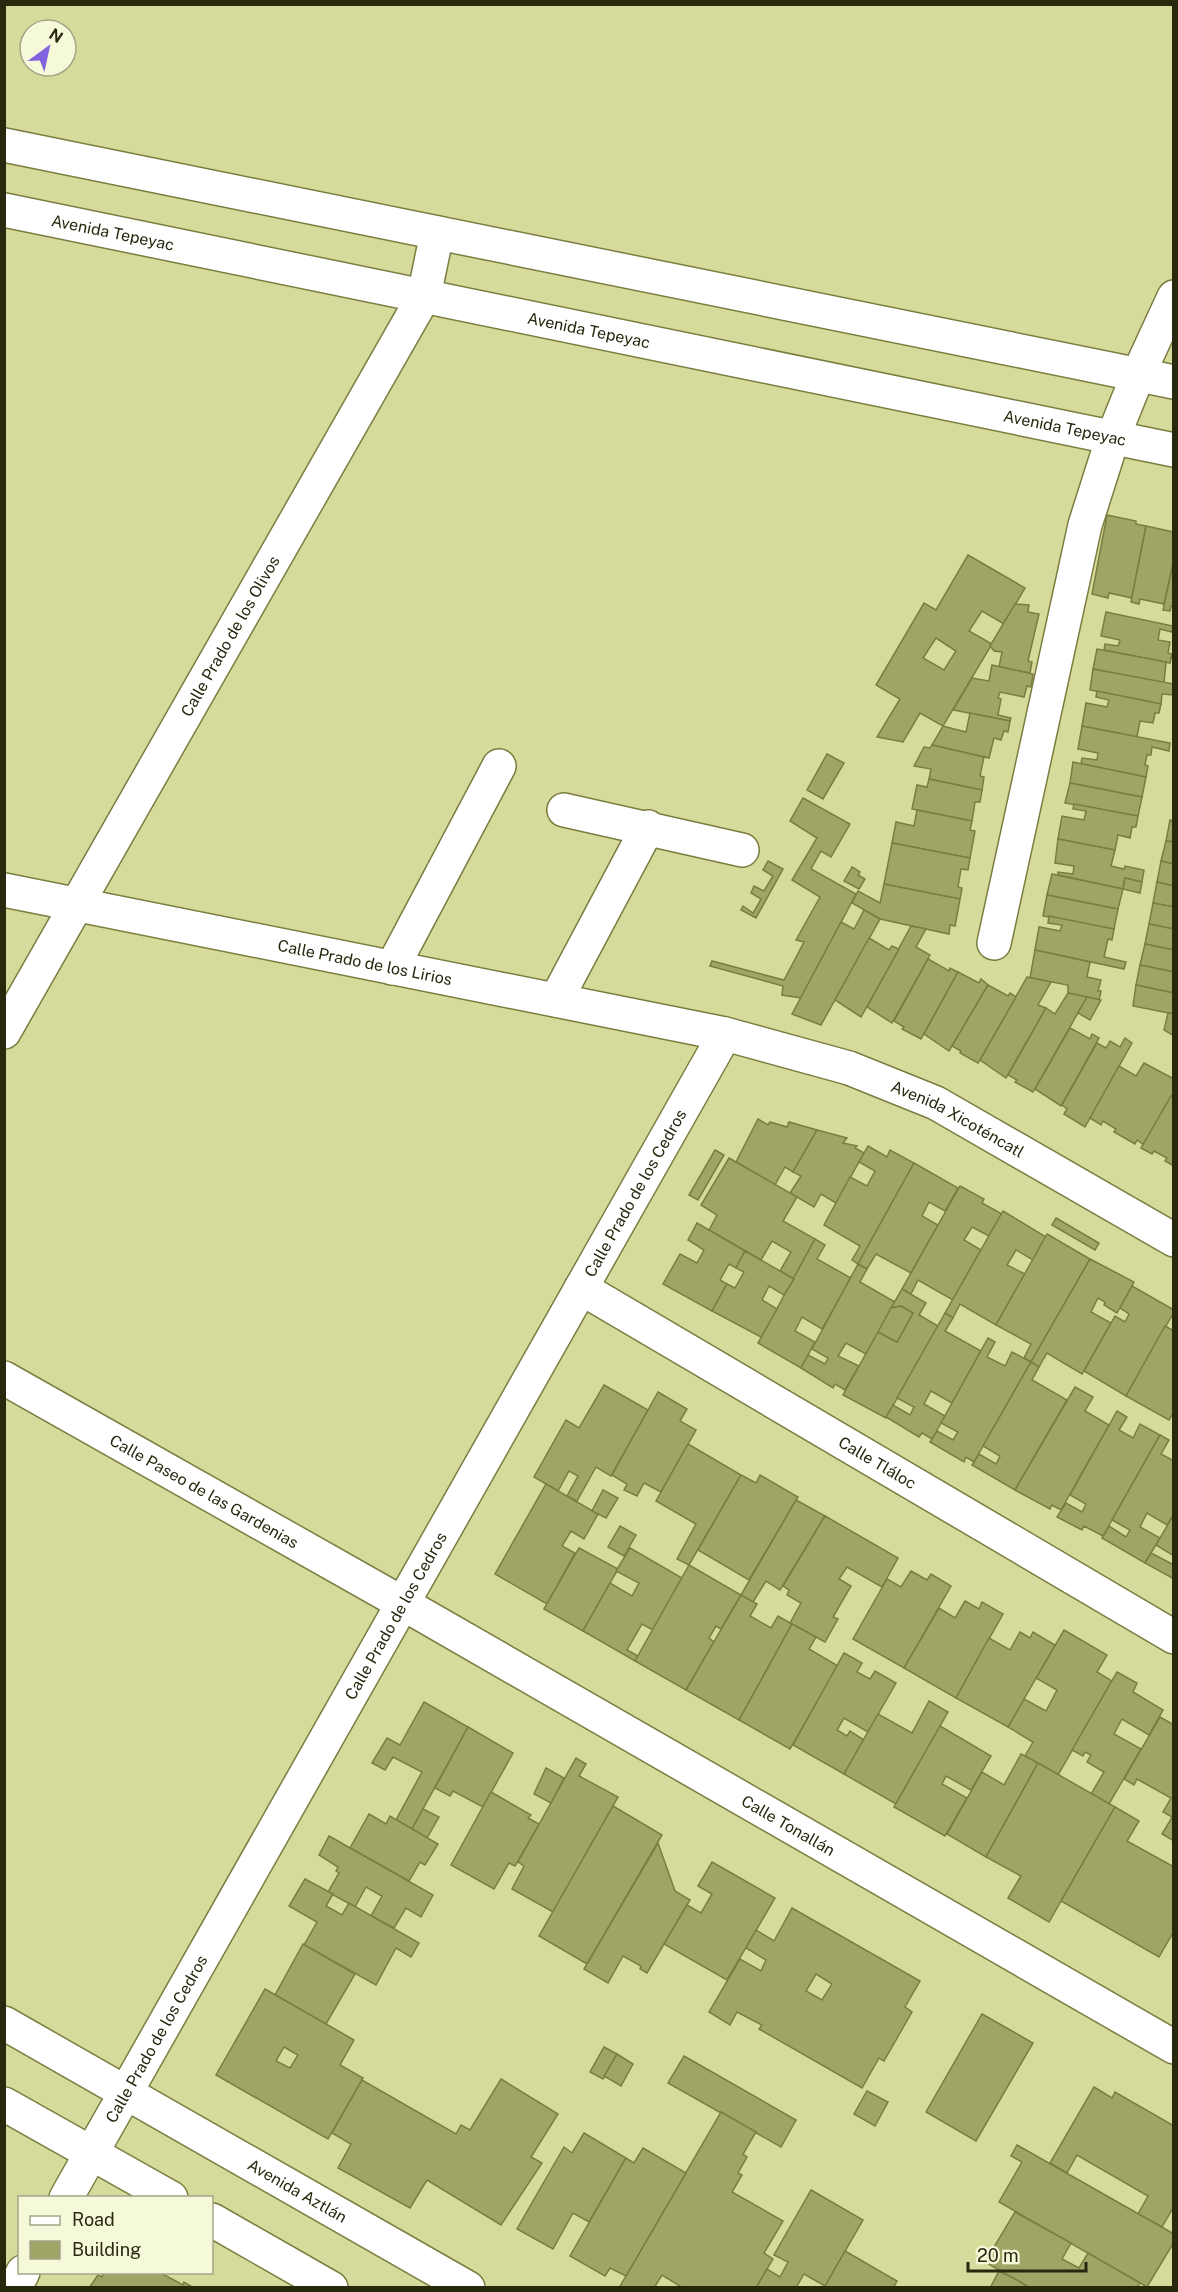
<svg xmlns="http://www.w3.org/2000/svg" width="1178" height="2292" viewBox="0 0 1178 2292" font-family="'Public Sans',sans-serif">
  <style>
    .building { fill: #a0a566; stroke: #7a7d40; stroke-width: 1.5; fill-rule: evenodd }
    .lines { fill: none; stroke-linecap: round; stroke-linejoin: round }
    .minor-casing { stroke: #7a7d40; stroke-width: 36 }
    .minor { stroke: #fff; stroke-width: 33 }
    .labels { text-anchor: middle; stroke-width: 4.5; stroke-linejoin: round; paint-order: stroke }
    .street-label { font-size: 16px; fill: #27280e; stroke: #f6f9d9 }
  </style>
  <rect width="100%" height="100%" fill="#d6db9b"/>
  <g class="building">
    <path d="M1107,515l29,6v3l10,2 -14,72 -23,-5 -1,5 -16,-4z"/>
    <path d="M1146,526l28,6v27l-10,45 -24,-5 -1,5 -8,-2z"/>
    <path d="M968,555l57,33 -21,36 -22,-13 -13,20 23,13 -49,82 -23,-13 -17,29 -26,-5 23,-38 -24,-14 48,-82 12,7zM936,638l20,13 -12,19 -21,-12z"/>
    <path d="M1174,559v47h-3l-1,5 -7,-1z"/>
    <path d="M1015,604l14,1 -1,7 11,2 -11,47 4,1 -2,11 -31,-6 3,-15 -8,-1 -4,-5z"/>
    <path d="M1106,612l67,14 -1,6 -12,-3 -2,11 12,2 -2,11 4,1 -2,9 -66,-13 1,-6 13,2 2,-6 -19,-4z"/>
    <path d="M1097,649l69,13 -2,21 -71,-14z"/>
    <path d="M992,665l41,9 -2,13 -4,-1 -3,11 -24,-5 -2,6 3,1 -3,16 13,3 -1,3 -57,-11 19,-32 17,3z"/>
    <path d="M1093,669l81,15v11l-12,-1 -1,10 -71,-14z"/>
    <path d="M1097,691l64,13 -2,9h-4l-2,10 -13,-2 -3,16 -55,-11 4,-23 21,4 2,-7 -13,-3z"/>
    <path d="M970,713l40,8 -2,11 -4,-1 -3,9 -7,-2 -5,20 -57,-13 11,-19 23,6z"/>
    <path d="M1082,726l88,17 -1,8 -17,-4 -1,8h-4l-2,10 3,1 -2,11 -65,-13 1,-6 15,2 1,-7 -20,-4z"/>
    <path d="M932,745l52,12 -4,19 4,1 -2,13 -53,-11 2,-10 -17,-3 10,-19 6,1z"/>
    <path d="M827,754l17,9 -21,36 -16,-9z"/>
    <path d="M1073,762l73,15 -4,20 -72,-14z"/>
    <path d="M929,779l53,11 -2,12h-5l-3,19 -60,-12 5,-24 10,2z"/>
    <path d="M1070,783l72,14 -4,19 -73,-13z"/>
    <path d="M803,798l47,26 -19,33 -10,-6 -10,18 45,25 -55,104 -19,-3 1,-9 -73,-20 2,-5 72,19 20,-38 -8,-2 24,-43 -28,-17 25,-42 -27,-17z"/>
    <path d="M1074,804l64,12 -2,11h-4l-2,11 -12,-3 -3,15 -57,-11 4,-23 22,4 2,-9 -13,-2z"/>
    <path d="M917,810l55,11 -2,9 5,1 -5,27 -78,-15 4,-21 18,4z"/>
    <path d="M1170,820l4,1v21l-8,-1z"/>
    <path d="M1058,839l57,11 -4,16 13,3 1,-3 19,4 -2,12 -17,-4 -2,11 -65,-14v-3l15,2 1,-8 -19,-3z"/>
    <path d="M1166,841l8,1v22l-13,-3z"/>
    <path d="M892,843l78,15 -2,12 -7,-1 -3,18 4,1 -2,11 -76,-15z"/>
    <path d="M768,861l15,8 -27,49 -15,-8 2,-4 10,7 8,-14 -10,-6 3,-7 10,5 9,-15 -10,-6z"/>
    <path d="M1161,861l13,3v22l-17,-4z"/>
    <path d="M852,867l8,5 -2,3 7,4 -6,10 -15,-8z"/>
    <path d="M1052,874l71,15 -5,20 -71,-14z"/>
    <path d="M1125,878l17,4 -2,11 -17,-4z"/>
    <path d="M1157,882l17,4v21l-21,-4z"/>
    <path d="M884,884l76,15 -5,27 -5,-1 -1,9 -69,-15 -28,-16 6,-12 22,12z"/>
    <path d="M1047,895l71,14 -4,20 -71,-13z"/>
    <path d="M1153,903l21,4v22l-25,-5z"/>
    <path d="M864,910l16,9 -59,106 -29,-11 49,-92 13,7z"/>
    <path d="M1049,916l65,13 -2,11 -4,-1 -4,18 22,5 -2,7 -89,-19 4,-23 21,4 2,-6 -14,-2z"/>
    <path d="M1149,924l25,5v21l-29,-6z"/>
    <path d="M911,926l15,3 -10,18 14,8 -38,68 -25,-16z"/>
    <path d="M869,938l20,12 3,-4 7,3 -38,68 -26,-17z"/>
    <path d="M1145,944l29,6v22l-34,-7z"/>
    <path d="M1035,950l55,12 -3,15 14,3 -3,11h3l-2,9 -31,-7v-8l-38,-7z"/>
    <path d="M928,959l21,12 1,-3 8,4 -37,67 -19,-10 2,-2 -10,-6z"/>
    <path d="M1140,965l34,7v21l-38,-8z"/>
    <path d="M958,972l21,11 2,-4 7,6 -39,66 -25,-17z"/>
    <path d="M1027,977l24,5 -13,23 8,3 -40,70 -26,-18z"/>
    <path d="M988,985l20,11 2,-3 6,4 -38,66 -18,-10 1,-2 -9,-5z"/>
    <path d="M1136,985l38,8v21l-41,-8z"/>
    <path d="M1068,993l19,4 -54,95 -18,-10 2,-2 -9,-5 38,-67 9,6z"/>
    <path d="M1087,997l14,3 -11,20 -12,-7z"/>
    <path d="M1168,1013l6,1v22l-10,-6z"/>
    <path d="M1070,1028l20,11 2,-5 7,4 -38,68 -26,-17z"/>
    <path d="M1125,1038l7,5 -47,84 -21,-13 3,-5 -5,-4 35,-62 9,5 4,-7 10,6z"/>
    <path d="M1144,1063l30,16v13l-30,53 -7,-5 -2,4 -21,-12 2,-3 -13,-8 -2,4 -11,-7 29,-52 17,10z"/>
    <path d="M1171,1096l3,1v69l-9,-5 2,-3 -13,-7 -2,3 -11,-6z"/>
    <path d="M758,1119l10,6 2,-3 17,5 2,-5 28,8 -24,42 -8,-5 -10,18 -39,-23z"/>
    <path d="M817,1130l30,8 -4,5 14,3 -2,2 9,5 -28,50 -15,-9 -7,13 -24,-14 11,-17 -8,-4z"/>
    <path d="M868,1146l19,11 3,-7 24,13 -56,101 -6,-4 8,-14 -36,-21 26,-48 17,9 8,-15 -16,-9z"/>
    <path d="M715,1150l9,5 -26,45 -9,-5z"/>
    <path d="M729,1158l68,39 -14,24 32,18 -21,40 -14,-8 11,-19 -19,-11 -11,19 -52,-30 8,-15 -16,-10z"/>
    <path d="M914,1163l44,25 -13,23 -16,-9 -7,14 16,9 -27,48 -35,-19 -9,15 -9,-5z"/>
    <path d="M960,1186l24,13 -2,4 20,11 -13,22 -17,-9 -8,13 17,10 -28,50 -35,-20 -7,14 -9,-5z"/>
    <path d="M1003,1211l43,26 -13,23 -17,-10 -9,15 18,9 -29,51 -36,-21 -7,14 -8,-5z"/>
    <path d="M1056,1218l43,25 -4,7 -43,-25z"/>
    <path d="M697,1223l48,28 -9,17 -7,-4 -9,16 7,4 -15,27 -49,-27 17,-30 17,9 7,-13 -16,-10z"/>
    <path d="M1047,1234l43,25 -59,103 -7,-4 7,-14 -35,-19z"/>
    <path d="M815,1239l10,6 -8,14 34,19 -29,51 -20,-12 -7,14 20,11 -14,26 -43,-25z"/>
    <path d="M745,1251l49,28 -10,16 -15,-9 -7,14 15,9 -16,28 -49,-26 15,-27 8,4 9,-16 -8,-4z"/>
    <path d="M1090,1259l44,23 -2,4 -15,27 -13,-8 1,-3 -7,-4 -7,14 20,11 -29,51 -35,-21 -8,14 -8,-5z"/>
    <path d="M858,1264l9,5 -7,13 35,20 -29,52 -20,-11 -8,13 21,10 -14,24 -10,-6 -2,4 -32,-20 7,-13 17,9 3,-6 -16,-9z"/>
    <path d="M1132,1286l42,24v2l-48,84 -42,-25 31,-55 10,6 4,-8 -9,-6z"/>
    <path d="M902,1289l24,14 -7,12 19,11 -52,92 -43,-23 35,-63 19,10 16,-29 -12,-7 -10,2z"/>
    <path d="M901,1306l12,7 -16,29 -19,-10 13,-24z"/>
    <path d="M945,1313l8,5 -8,13 36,20 -29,52 -21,-12 -7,13 21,12 -13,23 -10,-6 -3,4 -33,-20 7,-12 17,10 4,-8 -17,-9z"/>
    <path d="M1165,1326l9,5v81l-5,8 -43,-24z"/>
    <path d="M988,1338l7,4 -8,15 18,9 7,-14 19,10 -57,100 -8,-5 -2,5 -34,-20 7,-11 16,9 5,-8 -17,-9z"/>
    <path d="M1031,1362l8,5 -7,13 35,20 -52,90 -43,-25 7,-11 17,10 4,-8 -17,-10z"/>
    <path d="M604,1385l44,25 -37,66 -15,-9 -19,34 -10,-5 11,-20 -9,-5 -11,20 -24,-14 32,-57 13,8z"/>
    <path d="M1075,1387l18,10 -8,14 24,14 -48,85 -9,-5 -2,4 -35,-19z"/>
    <path d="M658,1392l29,17 -7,12 16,9 -35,62 -17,-9 -7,13 -13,-6 3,-6 -15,-9z"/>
    <path d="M1117,1411l10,6 -8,13 14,8 7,-14 20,11 -57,101 -19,-10 -2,4 -25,-13 9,-14 16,9 4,-8 -16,-9z"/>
    <path d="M1160,1435l9,5 -8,14 13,7v53l-7,11 -20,-12 -7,14 20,11 -15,25 -43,-25 7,-12 17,11 4,-7 -18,-10z"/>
    <path d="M688,1444l53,31 -52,90 -12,-6 19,-35 -40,-23z"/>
    <path d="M741,1475l15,8 4,-8 38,22 -49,83 -51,-30z"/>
    <path d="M546,1484l52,30 -14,25 -13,-8 -9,15 13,7 -28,51 -52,-30z"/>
    <path d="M603,1490l15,8 -12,20 -14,-7z"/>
    <path d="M796,1500l29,16 -45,74 -14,-9 -13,21 -12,-7z"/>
    <path d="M1174,1514v42l-18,-11z"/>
    <path d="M825,1516l73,42 -16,29 -35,-20 -8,12 12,7 -18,31 5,2 -13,23 -35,-19 11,-20 -14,-8 2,-5 -6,-4z"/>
    <path d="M620,1526l16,9 -12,21 -16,-9z"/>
    <path d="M579,1548l39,21 -35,62 -39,-22z"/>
    <path d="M630,1548l52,30 -29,52 -11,-6 -15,26 11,6 -3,5 -52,-30 27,-48 22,13 7,-13 -23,-12z"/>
    <path d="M1151,1553l23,12v14l-29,-16z"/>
    <path d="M689,1565l52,30 -20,34 -5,-3 -7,12 5,4 -1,2 -27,46 -51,-29z"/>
    <path d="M911,1571l16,9 4,-6 20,12 -47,82 -51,-29 34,-60 14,8z"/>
    <path d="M741,1595l16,9 -7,12 21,12 7,-12 14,8 -53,96 -53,-30z"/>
    <path d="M965,1601l14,8 3,-7 21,12 -47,84 -52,-30 35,-60 16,10z"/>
    <path d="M792,1624l24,13 -7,12 29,17 -48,83 -51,-29z"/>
    <path d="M1064,1630l43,25 -10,17 15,9 -54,94 -33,-19 8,-14 -25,-15 16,-28 22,12 11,-21 -21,-12z"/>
    <path d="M1020,1632l10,6 3,-6 22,13 -47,82 -52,-29 33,-60 21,12z"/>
    <path d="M844,1653l18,10 -5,9 13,7 5,-8 21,12 -28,49 -24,-14 -7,12 10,6 3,-5 14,9 -20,34 -51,-29z"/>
    <path d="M1117,1672l20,11 -4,9 30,18 -14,25 -27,-16 -8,15 27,15 -32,55 -18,-10 13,-22 -17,-10 4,-7 -6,-3 -2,4 -11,-6z"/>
    <path d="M929,1701l19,11 -52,92 -52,-30 34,-60 34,19z"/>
    <path d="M424,1702l44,25 -56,102 -16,-9 26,-48 -29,-15 -8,13 -13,-7 15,-25 13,7z"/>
    <path d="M1160,1717l14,8v89l-2,3 -9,-5 8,-14 -34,-19 -3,6 -10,-6z"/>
    <path d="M940,1726l51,30 -20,34 -25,-14 -4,8 25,14 -22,38 -51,-29z"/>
    <path d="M468,1727l45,26 -30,54 -30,-16 -3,5 -15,-8z"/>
    <path d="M1021,1754l17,9 -52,94 -39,-23 35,-62 22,13z"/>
    <path d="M576,1758l10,6 -7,12 39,21 -65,115 -41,-23 12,-23 -6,-4z"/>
    <path d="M1038,1763l77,44 -66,115 -41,-24 13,-22 -35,-19z"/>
    <path d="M546,1768l18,10 -13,25 -17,-9z"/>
    <path d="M491,1792l40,23 -3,3 11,6 -24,42 -6,-3 -15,26 -43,-24z"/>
    <path d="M613,1806l49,29 -75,129 -48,-28z"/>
    <path d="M1115,1807l24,14 -12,20 47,26v64l-15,26 -98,-56z"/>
    <path d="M423,1809l16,8 -12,21 -15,-9z"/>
    <path d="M369,1814l17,10 4,-8 48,28 -13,21 -5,-3 -11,19 -59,-33z"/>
    <path d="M1174,1814v27l-12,-7z"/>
    <path d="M329,1836l104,59 -12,22 -15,-9 -12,20 -23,-12 11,-20 -16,-9 -11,20 -27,-15 11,-19 -3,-2 2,-4 -19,-12z"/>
    <path d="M658,1843l17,48 15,9 -43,73 -7,-4 1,-3 -18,-10 -15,27 -24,-14z"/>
    <path d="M712,1862l63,36 -48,82 -63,-36 23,-39 14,8 11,-19 -14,-8z"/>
    <path d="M305,1879l28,15 -7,12 16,9 7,-12 70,40 -8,14 -15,-9 -20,37 -72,-40 13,-23 -28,-16z"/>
    <path d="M792,1908l128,73 -15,26 7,5 -28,49 -5,-3 -17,30 -103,-59 3,-4 -25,-13 -7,13 -21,-13 31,-53 21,12 5,-11 -20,-12 10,-18 18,11zM816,1974l16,10 -10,16 -16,-9z"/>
    <path d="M303,1944l52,30 -29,50 -51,-29z"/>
    <path d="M265,1989l89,51 -14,25 23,13 -35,61 -112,-64zM284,2047l14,8 -8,13 -14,-7z"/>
    <path d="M982,2014l51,29 -57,98 -50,-29z"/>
    <path d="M604,2047l13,7 -14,25 -13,-7z"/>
    <path d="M617,2054l16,10 -12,22 -17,-10z"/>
    <path d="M684,2056l112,64 -15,27 -113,-64z"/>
    <path d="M501,2079l57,35 -27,43 11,6 -41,62 -74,-45 -17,28 -72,-40 13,-24 -19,-11 30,-53 94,54 5,-9 9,5z"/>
    <path d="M1094,2087l18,11 3,-6 59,34v80l-12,21 -24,-13 10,-18 -71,-41 -10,18 -17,-10z"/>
    <path d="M867,2091l21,11 -13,24 -21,-12z"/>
    <path d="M721,2112l35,20 -13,22 4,3 -9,16 4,2 -10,17 51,29 -19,32 9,6 -6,10 -11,19h-73l-21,-13 -8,13h-35z"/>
    <path d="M584,2133l42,25 -37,64 -16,-9 -20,36 -36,-20 47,-82 8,6z"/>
    <path d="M1017,2145l157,89v8l-27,45 -148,-85 23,-40 -11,-6z"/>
    <path d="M643,2148l43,25 -60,103 -16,-8 -5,8 -35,-20 56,-98 8,5z"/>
    <path d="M811,2190l52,30 -38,66 -21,-12 -8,14h-40l11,-19 13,8 8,-15 -14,-7z"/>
    <path d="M1015,2212l56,31 -9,16 17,9 9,-15 52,30 -3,5h-107l-45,-26z"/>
    <path d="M845,2251l52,30 -4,7h-69z"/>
    <path d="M999,2271l18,9 13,8h-40z"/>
    <path d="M104,2272h55l24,13 1,-3 10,6h-105l9,-13 4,2z"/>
  </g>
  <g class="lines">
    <g class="minor-casing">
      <g id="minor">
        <path d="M4,145l1170,237"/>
        <path id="s1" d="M4,210l1170,240"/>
        <path d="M564,810l178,40"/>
        <path id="s2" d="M4,890l721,144 124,34 87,35 238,137"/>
        <path d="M994,943l91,-418 28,-88 25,-62 36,-78"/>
        <path d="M392,968l107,-202"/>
        <path d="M556,1000l92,-173"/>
        <path id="s3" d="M4,1032l420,-736 13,-63"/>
        <path id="s4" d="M581,1288l593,349"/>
        <path id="s5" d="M4,1378l398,225 772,444"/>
        <path id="s6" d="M4,2023l464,265"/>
        <path d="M4,2104l167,94"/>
        <path id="s7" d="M66,2198l659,-1164"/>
        <path d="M212,2220l119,68"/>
        <path d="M15,2288l8,-16"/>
      </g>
    </g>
    <use href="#minor" class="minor"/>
  </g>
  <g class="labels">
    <g class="street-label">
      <text dy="6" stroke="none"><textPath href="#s1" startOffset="111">Avenida Tepeyac</textPath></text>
      <text dy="6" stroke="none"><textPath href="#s1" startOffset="597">Avenida Tepeyac</textPath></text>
      <text dy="6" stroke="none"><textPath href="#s1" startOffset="1083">Avenida Tepeyac</textPath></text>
      <text dy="6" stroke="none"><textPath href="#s3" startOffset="456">Calle Prado de los Olivos</textPath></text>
      <text dy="6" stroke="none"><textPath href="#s2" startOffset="368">Calle Prado de los Lirios</textPath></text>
      <text dy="6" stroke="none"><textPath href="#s2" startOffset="984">Avenida Xicoténcatl</textPath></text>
      <text dy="6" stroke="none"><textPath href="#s7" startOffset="1155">Calle Prado de los Cedros</textPath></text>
      <text dy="6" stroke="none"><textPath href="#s4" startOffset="344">Calle Tláloc</textPath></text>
      <text dy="6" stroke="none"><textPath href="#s5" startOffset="230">Calle Paseo de las Gardenias</textPath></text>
      <text dy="6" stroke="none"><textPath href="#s7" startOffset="669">Calle Prado de los Cedros</textPath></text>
      <text dy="6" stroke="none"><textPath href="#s5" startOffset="903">Calle Tonallán</textPath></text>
      <text dy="6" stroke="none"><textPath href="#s7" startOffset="183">Calle Prado de los Cedros</textPath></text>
      <text dy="6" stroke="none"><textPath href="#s6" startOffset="338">Avenida Aztlán</textPath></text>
    </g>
  </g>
  <rect width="1178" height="2292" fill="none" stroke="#27280e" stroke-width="12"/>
  <rect x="18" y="2196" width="195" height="78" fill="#f6f9d9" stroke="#a3a588" stroke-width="1.5"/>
  <rect x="30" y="2216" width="30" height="9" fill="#ffffff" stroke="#a3a588" stroke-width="1.5"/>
  <text x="72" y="2226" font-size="18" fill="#27280e">Road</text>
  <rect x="30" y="2241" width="30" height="18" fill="#a0a566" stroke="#a3a588" stroke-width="1.5"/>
  <text x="72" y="2256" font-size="18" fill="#27280e">Building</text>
  <g transform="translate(48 48) rotate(33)"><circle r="28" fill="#f6f9d9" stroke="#a3a588" stroke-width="1.5"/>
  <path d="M0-4.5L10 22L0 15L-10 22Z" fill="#8262dd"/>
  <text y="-9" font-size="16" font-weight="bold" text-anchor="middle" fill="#27280e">N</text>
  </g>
  <path d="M968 2262v9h118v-9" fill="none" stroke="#27280e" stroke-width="3"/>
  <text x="977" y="2262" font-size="18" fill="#27280e" stroke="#f6f9d9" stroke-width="4.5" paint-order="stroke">20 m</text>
</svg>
